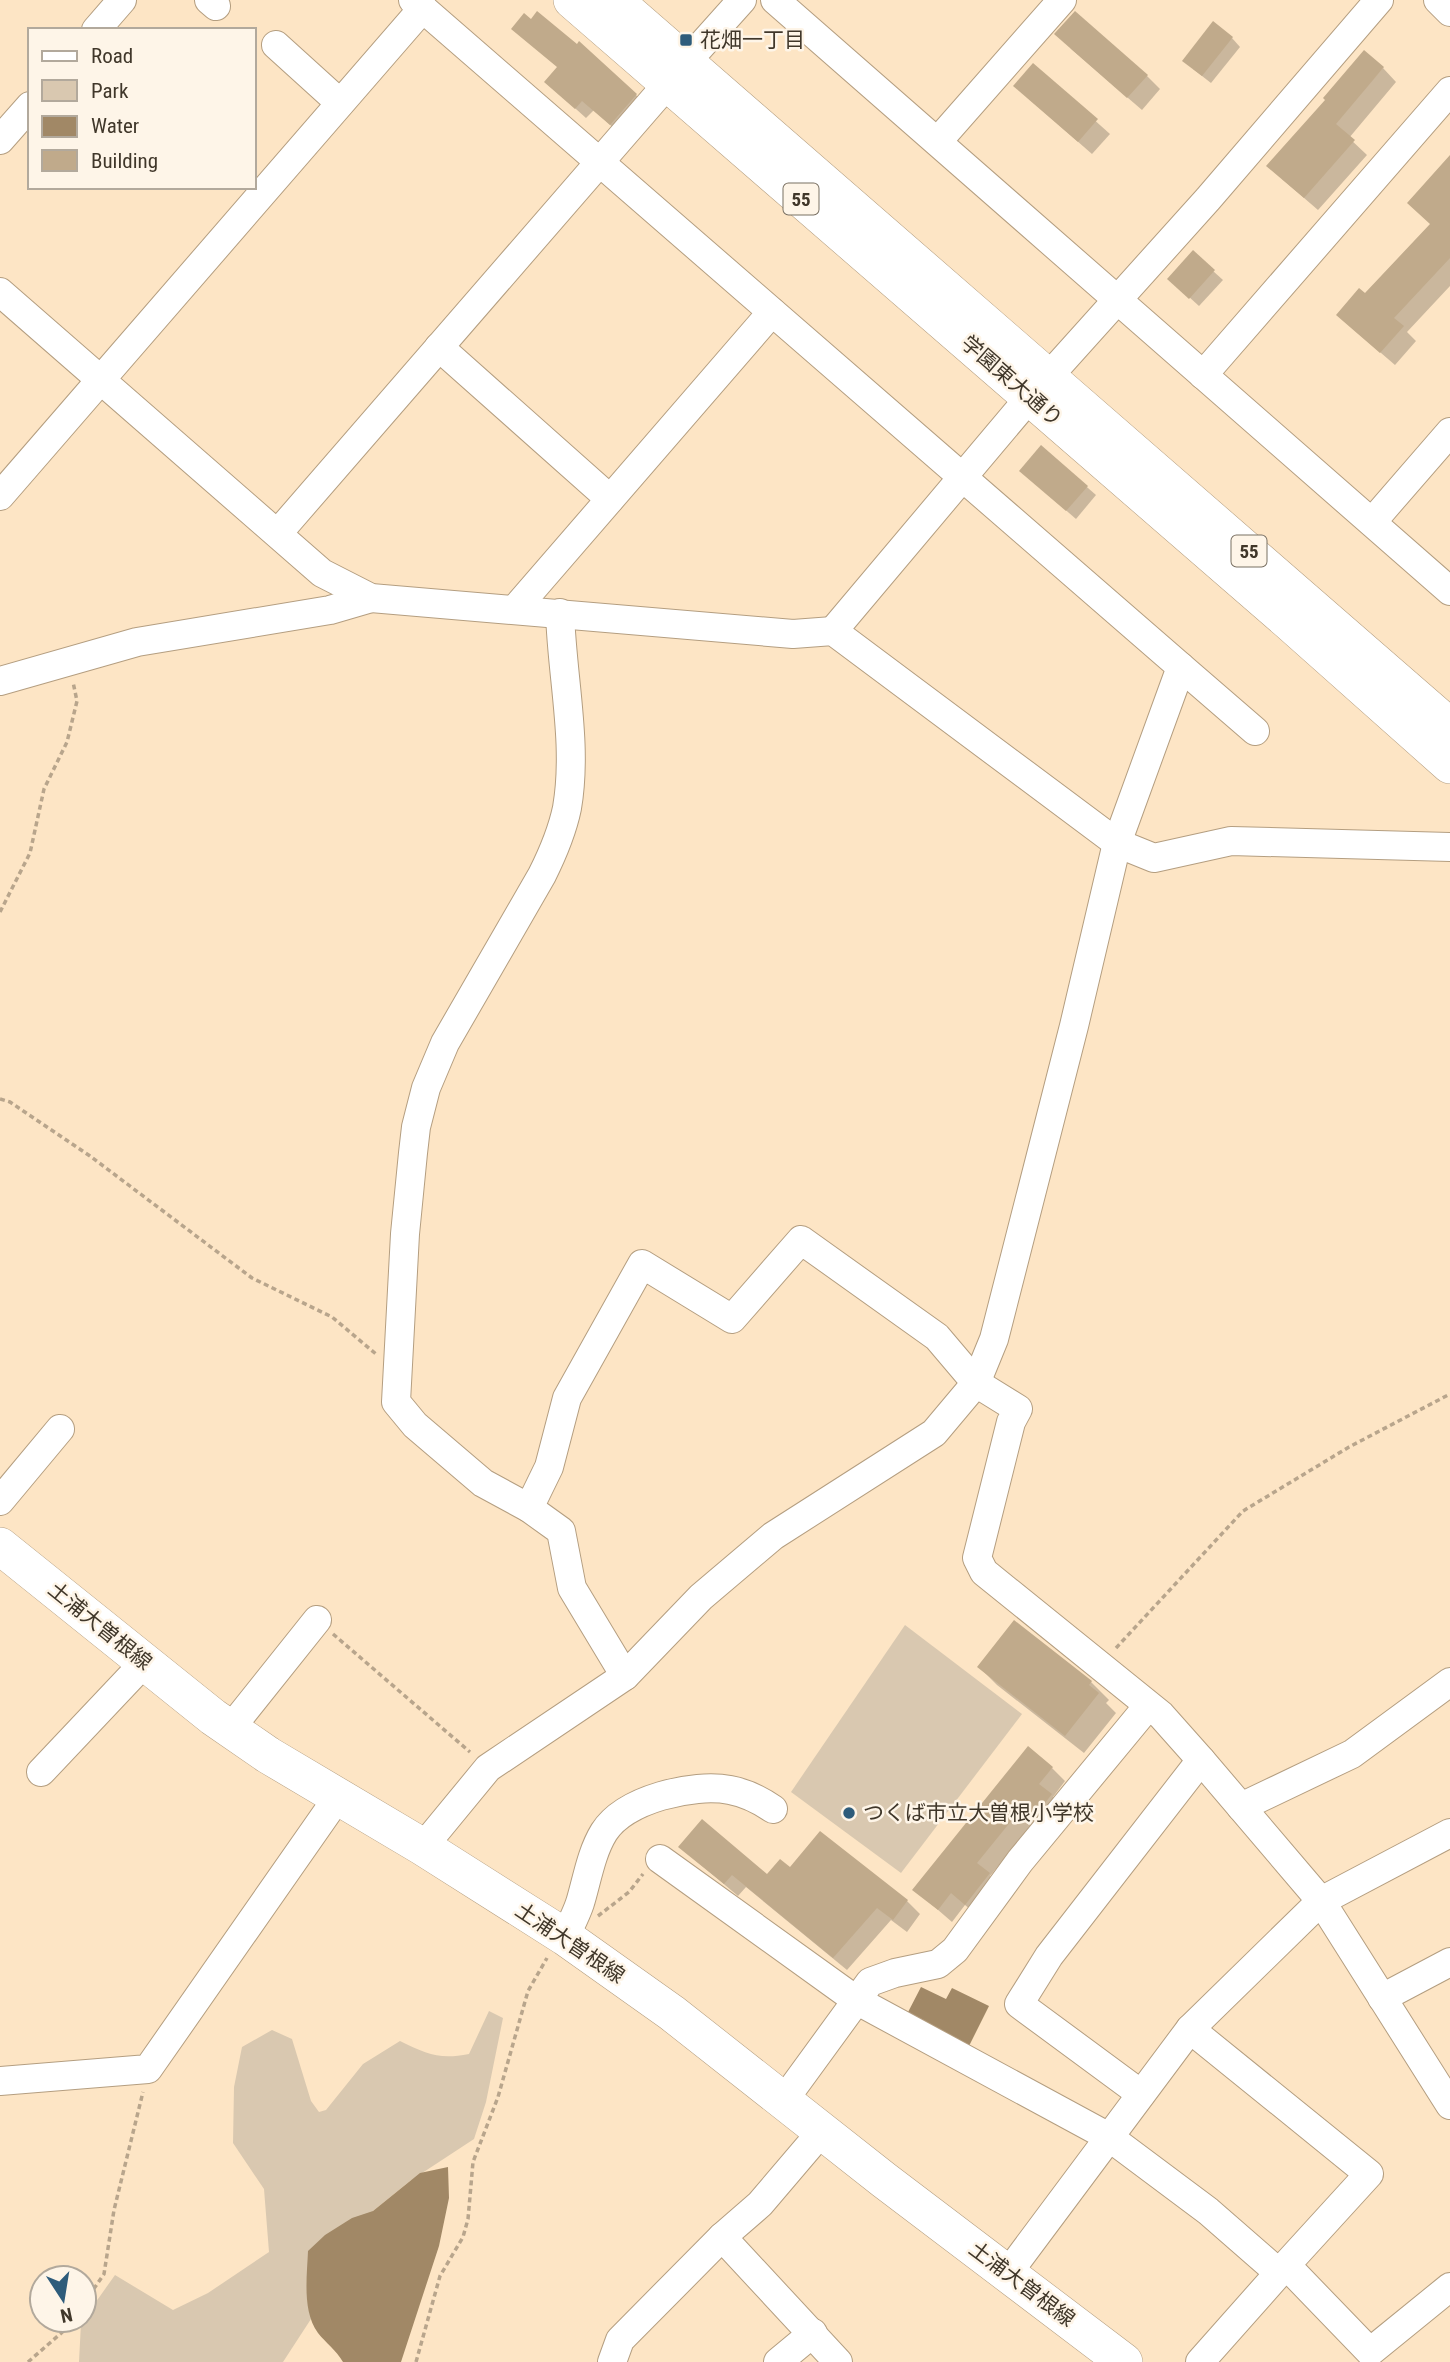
<svg xmlns="http://www.w3.org/2000/svg" width="1450" height="2362" viewBox="0 0 1450 2362" font-family="'Roboto Condensed','Noto Sans JP',sans-serif">
  <style>
    .green { fill: #d9c8b0 }
    .water { fill: #a18866 }
    .shadow { fill: #0003 }
    .building { fill: #c0aa8b }
    .lines { fill: none; stroke-linecap: round; stroke-linejoin: round }
    .minor-casing { stroke: #b49e80; stroke-width: 30 }
    .major-casing { stroke: #b49e80; stroke-width: 38 }
    .path { stroke: #b8a58c; stroke-width: 3.5; stroke-dasharray: 5 3.5; stroke-linecap: butt }
    .minor { stroke: #fff; stroke-width: 28 }
    .major { stroke: #fff; stroke-width: 37 }
    .poi-dot { fill: #2e5c7b; stroke: #fef5e8; stroke-width: 2.5 }
    .labels { text-anchor: middle; stroke-width: 5; stroke-linejoin: round; paint-order: stroke }
    .shield { fill: #fef5e8; stroke: #797063; stroke-width: 2 }
    .shield-label { font-size: 19px; font-weight: bold; fill: #40372a }
    .poi-label { font-size: 21px; fill: #40372a; stroke: #fef5e8; text-anchor: start }
    .street-label { font-size: 21px; fill: #40372a; stroke: #fef5e8 }
  </style>
  <rect width="100%" height="100%" fill="#fde5c5"/>
  <g class="green">
    <path d="M905,1625l117,89 -121,159 -110,-81z"/>
    <path d="M489,2011l14,7 -17,84 -12,37 -64,42 -37,30 -66,85 4,23 -28,43h-204l2,-39 34,-48 58,35 35,-17 61,-41 -5,-63 -31,-46 1,-56 8,-40 30,-17 20,9 19,62 8,11 7,-2 37,-46 37,-23c27,13 39,19 69,13z"/>
  </g>
  <g class="water">
    <path d="M921,1987l25,12 6,-11 37,18 -21,42 -62,-32z"/>
    <path d="M448,2167l1,31 -10,48 -38,116h-58c-7,-12 -17,-19 -25,-29 -16,-22 -11,-56 -10,-82l17,-16 27,-17 21,-7 47,-38z"/>
  </g>
  <g class="shadow">
    <path d="M531,21l105,74 10,11 -25,29 -27,-25 -8,8 -29,-26 1,-25z"/>
    <path d="M1232,38l8,9 -29,36 -18,-14z"/>
    <path d="M1070,48l77,28 13,13 -18,21z"/>
    <path d="M1033,65l77,69 -18,20 -63,-55z"/>
    <path d="M1383,68l13,14 -47,56 18,17 -49,55 -36,-31z"/>
    <path d="M1450,158v128l-43,46 9,9 -21,24 -43,-37 14,-32 66,-71z"/>
    <path d="M1193,253l30,27 -24,26 -21,-19z"/>
    <path d="M1041,447l55,48 -20,24 -46,-40z"/>
    <path d="M979,1667l112,15 18,18 -3,3 10,10 -32,40 -87,-68z"/>
    <path d="M1052,1768l13,13 -12,16 11,12 -34,18 -40,49 12,12 -23,29 -14,-12 -13,17 -37,-32z"/>
    <path d="M680,1847l88,30 139,24 13,13 -13,18 -16,-12 -44,50 -101,-83 -8,9z"/>
  </g>
  <g class="building">
    <path d="M537,11l40,33 2,-3 58,53 -27,31 -28,-24 -7,8 -31,-27 13,-15 -46,-38 13,-16 7,6z"/>
    <path d="M1075,11l73,64 -21,23 -73,-64z"/>
    <path d="M1213,21l20,16 -31,39 -20,-15z"/>
    <path d="M1364,50l20,17 -48,57 19,16 -51,58 -38,-32 59,-66 -2,-2z"/>
    <path d="M1033,63l65,56 -20,23 -65,-56z"/>
    <path d="M1450,155v103l-56,60 10,8 -24,27 -44,-38 23,-27 6,5 65,-69 -23,-21z"/>
    <path d="M1193,250l22,20 -26,29 -22,-20z"/>
    <path d="M1041,445l47,41 -22,25 -47,-40z"/>
    <path d="M1014,1620l78,61 -3,4 10,8 -34,43 -88,-69z"/>
    <path d="M1028,1746l25,21 -14,17 13,10 -24,31 -12,-10 -39,48 13,10 -25,32 -14,-12 -13,17 -26,-20z"/>
    <path d="M702,1819l65,55 13,-15 10,8 30,-36 88,69 -15,20 -16,-12 -44,50 -101,-83 -8,9 -46,-37z"/>
  </g>
  <g class="lines">
    <g class="minor-casing">
      <g id="minor">
        <path d="M209,0l7,6"/>
        <path d="M413,0l768,667 -64,176 -43,183 -80,313 -18,44 -42,50 -161,103 -72,61 -76,79 -137,92 -65,79"/>
        <path d="M775,0l675,591"/>
        <path d="M1438,0l12,12"/>
        <path d="M96,30l26,-30"/>
        <path d="M276,45l64,58"/>
        <path d="M699,48l43,-48"/>
        <path d="M0,140l30,-34"/>
        <path d="M938,141l124,-141"/>
        <path d="M0,292l322,281 49,25 422,36 40,-3 284,212 37,15 77,-17 219,6"/>
        <path d="M439,347l171,152"/>
        <path d="M1203,375l247,-284"/>
        <path d="M0,496l423,-488"/>
        <path d="M1372,522l78,-90"/>
        <path d="M278,533l379,-437"/>
        <path d="M516,608l256,-296"/>
        <path d="M560,613c2,65 18,131 7,195 -5,24 -14,45 -25,67l-97,168 -19,45 -10,39 -3,26 -8,81 -9,168 19,23 68,58 46,25 32,23 11,57 53,88"/>
        <path d="M833,631l197,-234 178,-198 171,-199"/>
        <path d="M1181,667l74,64"/>
        <path d="M0,681l137,-39 193,-32 41,-12"/>
        <path d="M0,1501l60,-72"/>
        <path d="M529,1508l20,-41 18,-69 75,-134 90,55 69,-79 136,97 39,46 42,26 -7,13 -34,136 7,14 177,143 40,45 120,141 129,204"/>
        <path d="M230,1729l87,-109"/>
        <path d="M41,1772l104,-110"/>
        <path d="M1241,1807l111,-53 98,-72"/>
        <path d="M660,1859l196,141 253,137 99,74 71,62"/>
        <path d="M565,1937c5,-11 11,-22 15,-34 7,-23 11,-50 24,-71 21,-33 89,-49 126,-42 16,3 30,10 43,19"/>
        <path d="M1382,1998l68,-36"/>
        <path d="M1190,2029l179,145 -83,91 84,87 80,-65"/>
        <path d="M0,2081l148,-12 190,-272"/>
        <path d="M1141,2094l-122,-90 30,-48 152,-196"/>
        <path d="M784,2100l86,-118 25,-9 43,-9 17,-14 65,-89 128,-155"/>
        <path d="M722,2237l116,125"/>
        <path d="M1008,2273l182,-244 131,-128 129,-68"/>
        <path d="M612,2362l8,-22 102,-103 38,-33 63,-74"/>
        <path d="M778,2362l35,-29"/>
        <path d="M1200,2362l86,-97"/>
      </g>
    </g>
    <g class="major-casing">
      <g id="major">
        <path d="M572,0l716,621 162,144"/>
        <path d="M614,0l836,727"/>
        <path d="M0,1546l213,171 55,38 155,92 142,90 107,76 212,167 240,182"/>
      </g>
    </g>
    <g class="path">
      <path d="M0,912l30,-59 14,-64 23,-47 10,-41 -4,-19"/>
      <path d="M0,1099l10,3 80,54 162,122 80,39 44,37"/>
      <path d="M333,1634l137,118"/>
      <path d="M1116,1648l127,-137 106,-64 101,-53"/>
      <path d="M598,1916l31,-24 14,-18"/>
      <path d="M84,2303l20,-29 10,-64 29,-118"/>
      <path d="M28,2362l39,-34 5,-8"/>
      <path d="M416,2362l24,-86 23,-39 5,-18 5,-57 25,-65 30,-106 19,-33"/>
    </g>
    <use href="#minor" class="minor"/>
    <use href="#major" class="major"/>
  </g>
  <g class="poi-dot">
    <rect x="679" y="33" width="14" height="14" rx="3.5"/>
    <circle cx="849" cy="1813" r="7"/>
  </g>
  <g class="labels">
    <g class="shield">
      <rect x="783.5" y="183.5" width="35" height="31" rx="5"/>
      <rect x="1231.5" y="535.5" width="35" height="31" rx="5"/>
    </g>
    <g class="shield-label">
      <text x="801" y="206">55</text>
      <text x="1249" y="558">55</text>
    </g>
    <g class="poi-label">
      <text x="700" y="47">花畑一丁目</text>
      <text x="863" y="1820">つくば市立大曽根小学校</text>
    </g>
    <g class="street-label">
      <text transform="translate(1012 381) rotate(41)" y="7">学園東大通り</text>
      <text transform="translate(100 1626) rotate(39)" y="7">土浦大曽根線</text>
      <text transform="translate(570 1943) rotate(34)" y="7">土浦大曽根線</text>
      <text transform="translate(1022 2284) rotate(37)" y="7">土浦大曽根線</text>
    </g>
  </g>
  <rect x="28" y="28" width="228" height="161" fill="#fef5e8" stroke="#b2a99c" stroke-width="2"/>
  <rect x="42" y="51" width="35" height="10" fill="#ffffff" stroke="#b2a99c" stroke-width="2"/>
  <text x="91" y="63" font-size="21" fill="#40372a">Road</text>
  <rect x="42" y="80" width="35" height="21" fill="#d9c8b0" stroke="#b2a99c" stroke-width="2"/>
  <text x="91" y="98" font-size="21" fill="#40372a">Park</text>
  <rect x="42" y="116" width="35" height="21" fill="#a18866" stroke="#b2a99c" stroke-width="2"/>
  <text x="91" y="133" font-size="21" fill="#40372a">Water</text>
  <rect x="42" y="150" width="35" height="21" fill="#c0aa8b" stroke="#b2a99c" stroke-width="2"/>
  <text x="91" y="168" font-size="21" fill="#40372a">Building</text>
  <g transform="translate(63 2299) rotate(168)"><circle r="33" fill="#fef5e8" stroke="#b2a99c" stroke-width="2"/>
  <path d="M0-5L12 26L0 18L-12 26Z" fill="#2e5c7b"/>
  <text y="-10" font-size="19" font-weight="bold" text-anchor="middle" fill="#40372a">N</text>
  </g>
</svg>
